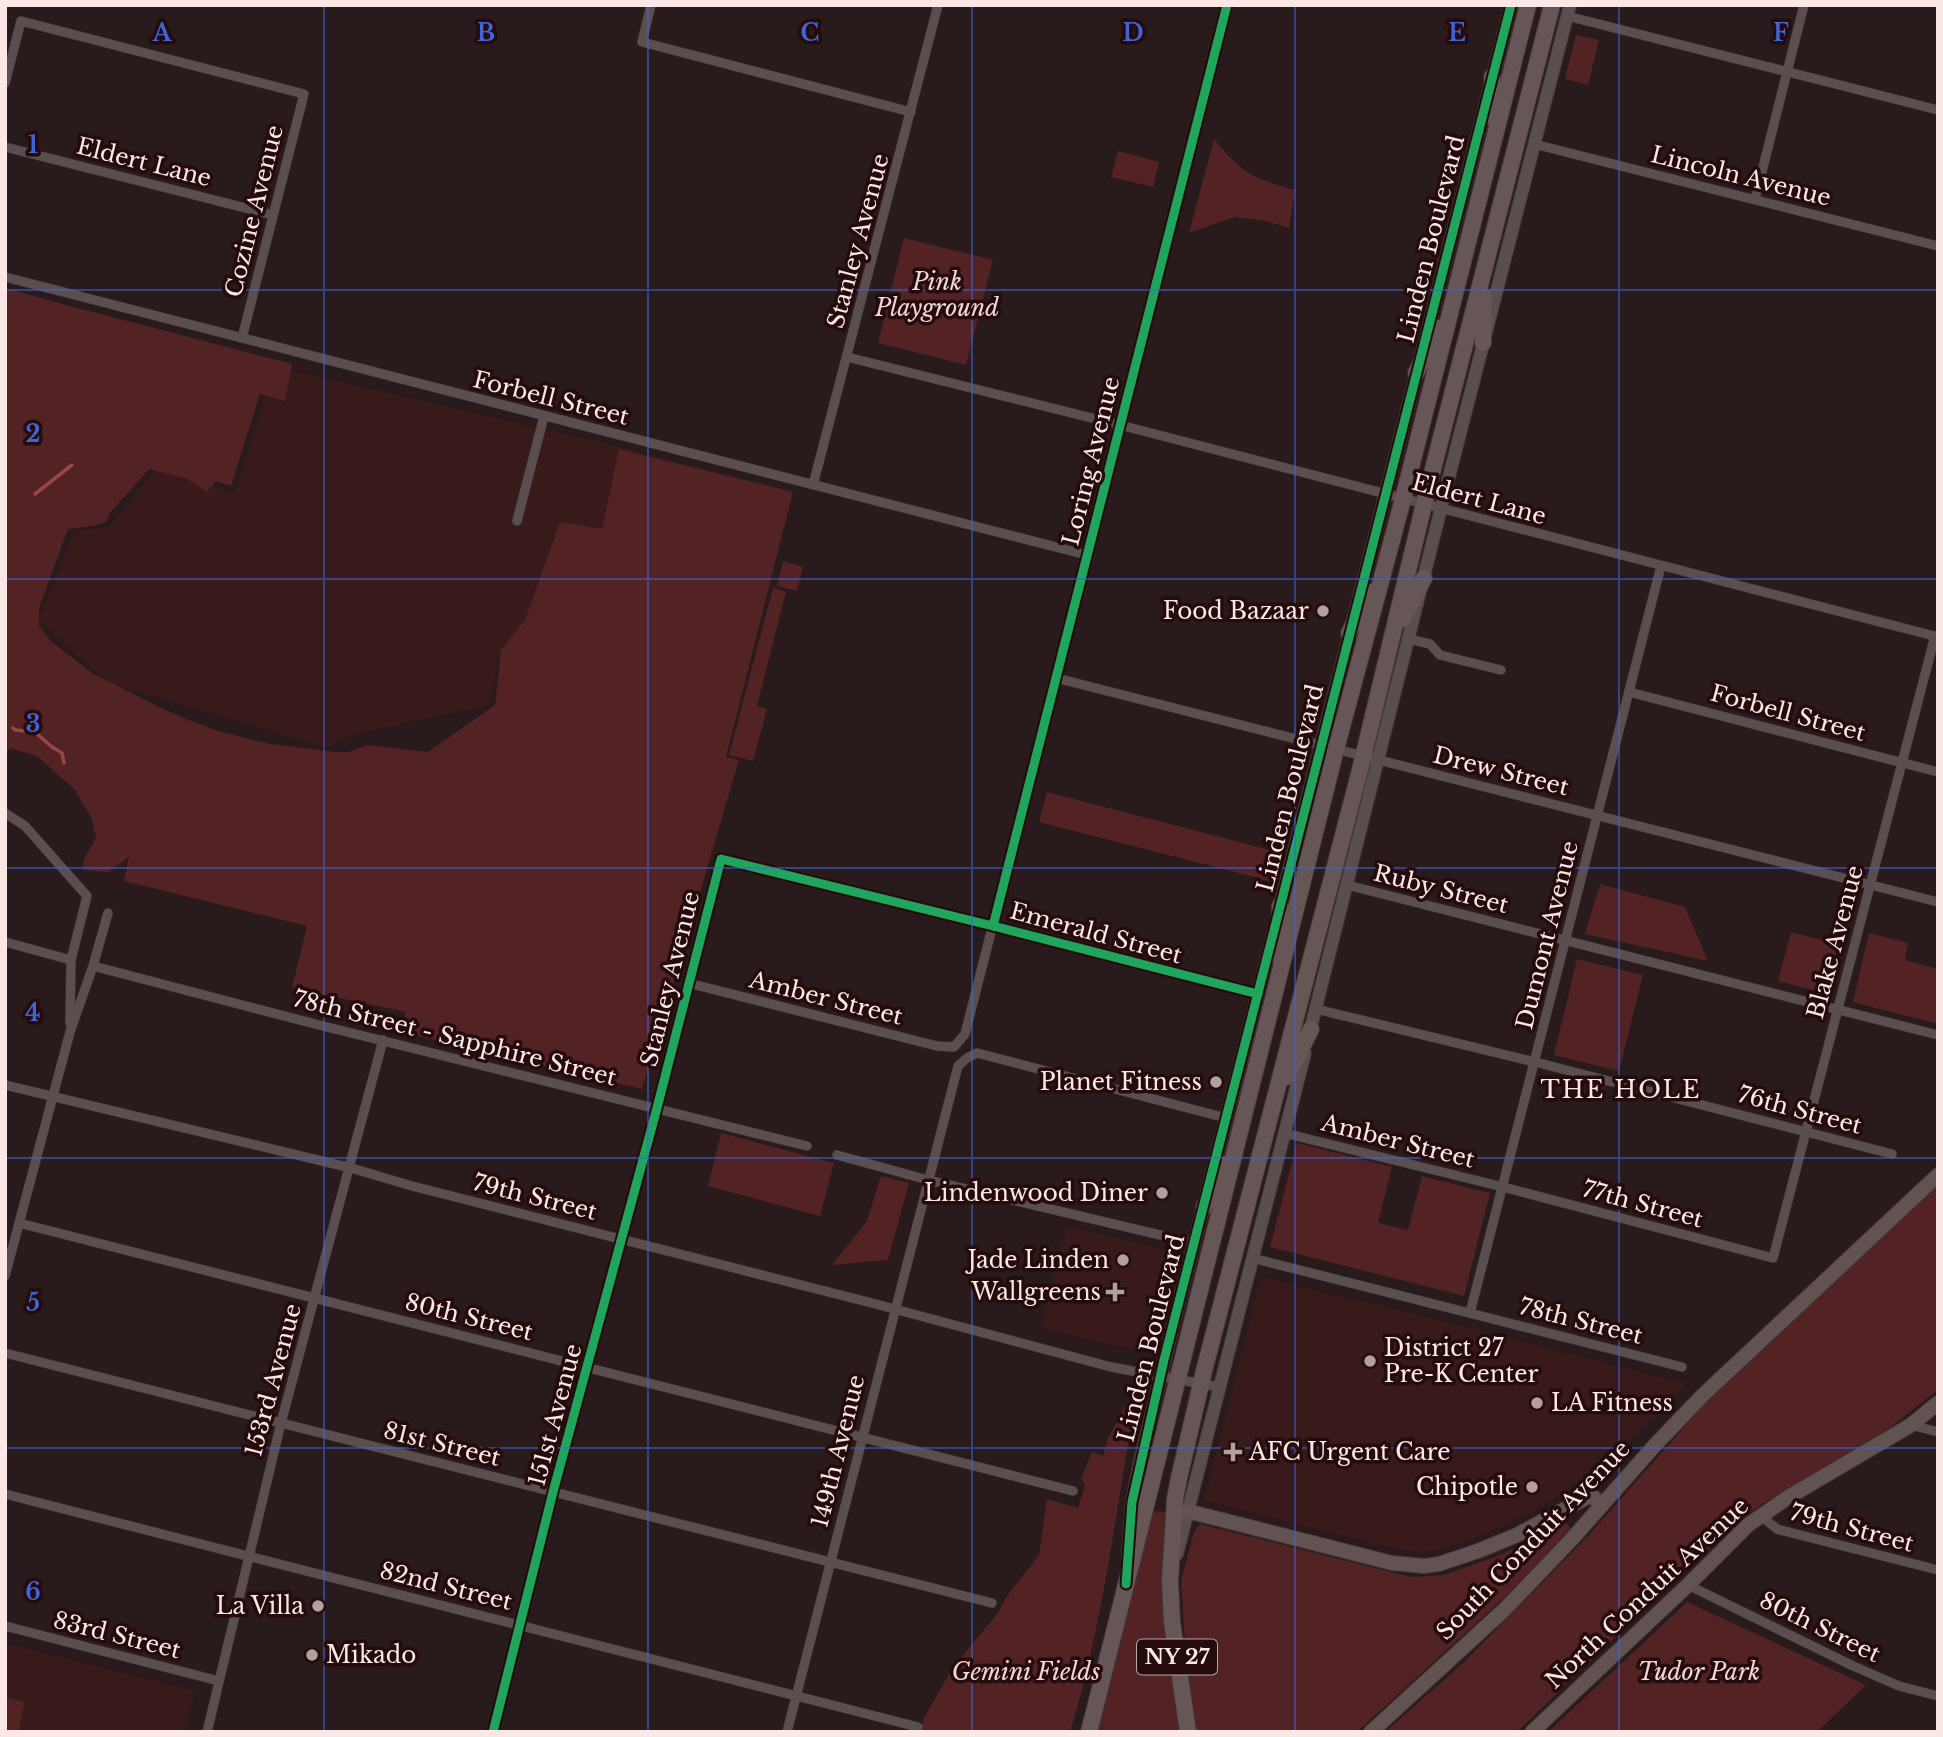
<svg xmlns="http://www.w3.org/2000/svg" width="1943" height="1737" viewBox="0 0 1943 1737" font-family="'Libre Baskerville',serif">
  <style>
    .built { fill: #391a1b }
    .green { fill: #532224 }
    .lines { fill: none; stroke-linecap: round; stroke-linejoin: round }
    .stream { stroke: #964849; stroke-width: 3.5 }
    .street-casing { stroke: #433837; stroke-width: 10 }
    .secondary-casing { stroke: #433837; stroke-width: 14 }
    .primary-casing { stroke: #433837; stroke-width: 16 }
    .highway-casing { stroke: #433837; stroke-width: 18 }
    .street { stroke: #5a4e4e; stroke-width: 9 }
    .secondary { stroke: #5a4e4e; stroke-width: 12 }
    .primary { stroke: #625352; stroke-width: 14 }
    .highway { stroke: #665656; stroke-width: 16 }
    .cycleway-casing { stroke: #250b0c; stroke-width: 13 }
    .cycleway { stroke: #20a55d; stroke-width: 9 }
    .grid { fill: none; stroke: #3e65da; stroke-width: 2; stroke-opacity: 0.55 }
    .poi-dot { fill: #b2a09f; stroke: #250b0c; stroke-width: 2.5 }
    .labels { text-anchor: middle; stroke-width: 7; stroke-linejoin: round; paint-order: stroke }
    .shield { fill: #250b0c; stroke: #bba5a5; stroke-width: 2 }
    .shield-label { font-size: 21px; font-weight: bold; fill: #fbe7e6 }
    .street-label { font-size: 23px; fill: #fbe7e6; stroke: #250b0c }
    .park-label { font-size: 23px; font-style: italic; fill: #f0d7d5; stroke: #250b0c }
    .poi-label { font-size: 23px; fill: #fbe7e6; stroke: #250b0c; text-anchor: end }
    .neighbourhood-label { font-size: 24px; letter-spacing: 2px; fill: #fbe7e6; stroke: #250b0c }
    .grid-label { font-size: 23px; text-anchor: middle; font-weight: bold; fill: #3e65da; stroke: #250b0c; stroke-width: 7; stroke-linejoin: round; paint-order: stroke }
  </style>
  <rect width="100%" height="100%" fill="#291b1b"/>
  <g class="built">
    <path d="M275,367l355,82 -58,224 -73,-17 -9,49 -135,29 -28,13 -219,-64 -69,-63 35,-89 35,-4 46,-57 80,23z"/>
    <path d="M1067,1226l110,27 -38,98 -98,-23z"/>
    <path d="M1261,1277l102,26 1,-2 323,83 -71,69 -27,22 -56,37 -51,23 -40,14 -20,3 -34,-5 -184,-47z"/>
    <path d="M5,1643l190,48 -11,41h-166l7,-30 -20,-5z"/>
  </g>
  <g class="green">
    <path d="M1576,35l23,5 -11,45 -23,-6z"/>
    <path d="M1214,139c29,35 38,39 81,51l-6,38 -27,-8 -28,-3 -45,16z"/>
    <path d="M1118,151l41,11 -6,25 -42,-10z"/>
    <path d="M904,238l89,22 -27,105 -88,-22z"/>
    <path d="M5,288l61,17 226,59 -7,37 -25,-7 -29,92 -15,-5 -9,11 -20,-13 -38,-10 -39,44 -4,9 -13,4 -25,3 -29,79v18l13,16 40,31 67,34 27,12 32,12 52,13 65,8h14l18,-7 61,7 67,-47 6,-55 24,-30 35,-98 42,7 17,-80 174,43 -67,265 13,3 -97,329 -241,-57 5,-20 -114,-24 15,-62 -183,-45 5,-24 -20,15 -26,-2 1,-11 12,-21 -4,-19 -18,-30 -37,-33 -27,-8 -5,4z"/>
    <path d="M783,561l20,6 -6,24 -20,-5z"/>
    <path d="M773,588l13,4 -29,114 10,3 -14,52 -24,-6z"/>
    <path d="M1047,792l231,60 -8,29 -231,-59z"/>
    <path d="M1600,884l85,23 23,54 -123,-27z"/>
    <path d="M1791,932l47,12 -12,49 -48,-12z"/>
    <path d="M1869,933l39,10 -3,17 33,9v55l-85,-22z"/>
    <path d="M1577,959l66,16 -24,96 -65,-16z"/>
    <path d="M721,1133l113,30 -14,53 -112,-30z"/>
    <path d="M1297,1143l95,24 -14,56 30,7 14,-54 68,17 -26,103 -194,-49z"/>
    <path d="M881,1176l28,7 -21,77 -56,5 35,-44z"/>
    <path d="M1938,1185v204l-5,5 -45,35 -126,75 -19,14 -78,71 -148,143h-132l77,-68 125,-127 115,-130z"/>
    <path d="M1128,1401l5,12c-18,107 -31,215 -63,319h-150l4,-14 29,-51 44,-53 10,-18 32,-41 8,-56 31,9 7,-23 -4,-7 11,-26 11,4 4,-16z"/>
    <path d="M1153,1511l12,1 -3,70 19,150h-83z"/>
    <path d="M1567,1523l3,6 -63,66 -150,137h-161l-8,-42 -7,-109 13,-49 6,-8 211,53 33,-2 54,-19z"/>
    <path d="M1687,1602l179,83 -49,47h-269z"/>
    <path d="M5,1697l20,5 -7,30h-13z"/>
  </g>
  <g class="lines">
    <g class="stream">
      <path d="M35,494l37,-29"/>
      <path d="M13,728l2,2 20,2 17,15 10,6 2,10"/>
    </g>
    <g class="street-casing">
      <g id="street">
        <path d="M651,5l-9,37 269,70"/>
        <path d="M1567,16l371,94"/>
        <path d="M5,83l16,-62 283,73 -62,244"/>
        <path d="M1534,144l404,102"/>
        <path d="M5,147l268,68"/>
        <path d="M1755,199l49,-194"/>
        <path d="M5,277l1082,278"/>
        <path d="M847,357l273,68 818,212"/>
        <path d="M813,485l125,-480"/>
        <path d="M517,521l27,-105"/>
        <path d="M1409,639l21,5 10,11 61,15"/>
        <path d="M1056,678l882,224"/>
        <path d="M1629,692l309,80"/>
        <path d="M5,813l20,13 62,70 -16,64 -1,63"/>
        <path d="M1347,885l591,150"/>
        <path d="M5,942l66,18"/>
        <path d="M93,966l222,58 492,122"/>
        <path d="M688,983l249,63 17,1 11,-13 262,-1029"/>
        <path d="M1316,1009l219,53 357,92"/>
        <path d="M5,1085l346,83 61,18 460,117 239,64 108,20"/>
        <path d="M1284,1133l219,54 270,71 162,-622"/>
        <path d="M837,1155l91,25 266,63"/>
        <path d="M19,1223l1054,268"/>
        <path d="M1252,1258l430,109"/>
        <path d="M5,1276l65,-244 23,-66 15,-53"/>
        <path d="M1470,1313l191,-747"/>
        <path d="M5,1353l987,250"/>
        <path d="M1911,1425l27,7"/>
        <path d="M5,1494l913,233"/>
        <path d="M1761,1516l16,13 161,41"/>
        <path d="M1688,1585l163,80 48,21 39,10"/>
        <path d="M5,1626l214,55"/>
        <path d="M207,1732l74,-309 102,-383"/>
        <path d="M493,1732l60,-240 104,-384 64,-249 272,67 265,68"/>
        <path d="M787,1732l171,-666 9,-8 10,-5 249,65"/>
      </g>
    </g>
    <g class="secondary-casing">
      <g id="secondary">
        <path d="M1278,913l233,-908"/>
        <path d="M1309,1035l132,-527 129,-503"/>
        <path d="M1177,1554l128,-501"/>
        <path d="M1128,1556l4,-54 7,-36 33,-137 102,-398"/>
      </g>
    </g>
    <g class="primary-casing">
      <g id="primary">
        <path d="M1187,1511l205,52 32,3 15,-2 39,-13 39,-16 74,-40 11,10"/>
        <path d="M1371,1732l133,-122 67,-70 85,-96 47,-49 235,-220"/>
        <path d="M1532,1732l156,-147 60,-60 39,-27 124,-73 27,-22"/>
      </g>
    </g>
    <g class="highway-casing">
      <g id="highway">
        <path d="M1492,77l3,43"/>
        <path d="M1483,343l1,-47"/>
        <path d="M1416,373l23,-45"/>
        <path d="M1403,619l21,-41"/>
        <path d="M1349,633l22,-41"/>
        <path d="M1278,956l2,-50"/>
        <path d="M1287,1077l24,-48"/>
        <path d="M1204,1207l22,-43"/>
        <path d="M1089,1732l247,-983 67,-250 125,-494"/>
        <path d="M1188,1732l-16,-110 -2,-41 5,-82 4,-21 25,-107 156,-601 64,-266 128,-499"/>
      </g>
    </g>
    <use href="#street" class="street"/>
    <use href="#secondary" class="secondary"/>
    <use href="#primary" class="primary"/>
    <use href="#highway" class="highway"/>
    <g class="cycleway-casing">
      <g id="cycleway">
        <path d="M993,926l234,-921"/>
        <path d="M1126,1584l6,-82 32,-142 347,-1355"/>
        <path d="M493,1732l60,-240 104,-384 64,-249 272,67 265,68"/>
      </g>
    </g>
    <use href="#cycleway" class="cycleway"/>
  </g>
  <path class="grid" d="M324,5v1727M648,5v1727M972,5v1727M1295,5v1727M1619,5v1727M5,290h1933M5,579h1933M5,868h1933M5,1158h1933M5,1448h1933"/>
  <g class="poi-dot">
    <circle cx="1323" cy="611" r="7"/>
    <circle cx="1216" cy="1082" r="7"/>
    <circle cx="1162" cy="1193" r="7"/>
    <circle cx="1123" cy="1260" r="7"/>
    <path d="M1111.5 1281.5h7v7h7v7h-7v7h-7v-7h-7v-7h7z"/>
    <circle cx="1370" cy="1361" r="7"/>
    <circle cx="1537" cy="1403" r="7"/>
    <path d="M1229.5 1441.5h7v7h7v7h-7v7h-7v-7h-7v-7h7z"/>
    <circle cx="1532" cy="1487" r="7"/>
    <circle cx="318" cy="1606" r="7"/>
    <circle cx="312" cy="1655" r="7"/>
  </g>
  <g class="labels">
    <rect class="shield" x="1137" y="1639.5" width="80" height="35" rx="5"/>
    <g class="shield-label">
      <text x="1177" y="1664">NY 27</text>
    </g>
    <g class="street-label">
      <text transform="translate(144 162) rotate(14)" y="8">Eldert Lane</text>
      <text transform="translate(1741 176) rotate(14)" y="8">Lincoln Avenue</text>
      <text transform="translate(254 211) rotate(-76)" y="8">Cozine Avenue</text>
      <text transform="translate(1431 239) rotate(-76)" y="8">Linden Boulevard</text>
      <text transform="translate(858 241) rotate(-75)" y="8">Stanley Avenue</text>
      <text transform="translate(551 398) rotate(14)" y="8">Forbell Street</text>
      <text transform="translate(1091 461) rotate(-76)" y="8">Loring Avenue</text>
      <text transform="translate(1479 499) rotate(15)" y="8">Eldert Lane</text>
      <text transform="translate(1788 713) rotate(15)" y="8">Forbell Street</text>
      <text transform="translate(1501 771) rotate(14)" y="8">Drew Street</text>
      <text transform="translate(1290 788) rotate(-76)" y="8">Linden Boulevard</text>
      <text transform="translate(1441 889) rotate(14)" y="8">Ruby Street</text>
      <text transform="translate(1096 933) rotate(15)" y="8">Emerald Street</text>
      <text transform="translate(1547 935) rotate(-76)" y="8">Dumont Avenue</text>
      <text transform="translate(1835 942) rotate(-75)" y="8">Blake Avenue</text>
      <text transform="translate(670 979) rotate(-76)" y="8">Stanley Avenue</text>
      <text transform="translate(826 998) rotate(14)" y="8">Amber Street</text>
      <text transform="translate(455 1038) rotate(14)" y="8">78th Street - Sapphire Street</text>
      <text transform="translate(1800 1110) rotate(15)" y="8">76th Street</text>
      <text transform="translate(1398 1141) rotate(14)" y="8">Amber Street</text>
      <text transform="translate(535 1197) rotate(14)" y="8">79th Street</text>
      <text transform="translate(1643 1204) rotate(15)" y="8">77th Street</text>
      <text transform="translate(469 1317) rotate(14)" y="8">80th Street</text>
      <text transform="translate(1581 1321) rotate(14)" y="8">78th Street</text>
      <text transform="translate(1151 1338) rotate(-76)" y="8">Linden Boulevard</text>
      <text transform="translate(273 1380) rotate(-75)" y="8">153rd Avenue</text>
      <text transform="translate(555 1415) rotate(-75)" y="8">151st Avenue</text>
      <text transform="translate(442 1444) rotate(14)" y="8">81st Street</text>
      <text transform="translate(838 1451) rotate(-76)" y="8">149th Avenue</text>
      <text transform="translate(1852 1528) rotate(15)" y="8">79th Street</text>
      <text transform="translate(1533 1540) rotate(-46)" y="8">South Conduit Avenue</text>
      <text transform="translate(446 1586) rotate(14)" y="8">82nd Street</text>
      <text transform="translate(1647 1593) rotate(-43)" y="8">North Conduit Avenue</text>
      <text transform="translate(1820 1627) rotate(26)" y="8">80th Street</text>
      <text transform="translate(117 1635) rotate(14)" y="8">83rd Street</text>
    </g>
    <g class="park-label">
      <text x="937" y="290">Pink<tspan x="937" dy="26">Playground</tspan></text>
      <text x="1026" y="1680">Gemini Fields</text>
      <text x="1699" y="1680">Tudor Park</text>
    </g>
    <g class="poi-label">
      <text x="1309" y="619">Food Bazaar</text>
      <text x="1202" y="1090">Planet Fitness</text>
      <text x="1148" y="1201">Lindenwood Diner</text>
      <text x="1109" y="1268">Jade Linden</text>
      <text x="1101" y="1300">Wallgreens</text>
      <text x="1384" y="1356" text-anchor="start">District 27<tspan x="1384" dy="26">Pre-K Center</tspan></text>
      <text x="1551" y="1411" text-anchor="start">LA Fitness</text>
      <text x="1249" y="1460" text-anchor="start">AFC Urgent Care</text>
      <text x="1518" y="1495">Chipotle</text>
      <text x="304" y="1614">La Villa</text>
      <text x="326" y="1663" text-anchor="start">Mikado</text>
    </g>
    <g class="neighbourhood-label">
      <text x="1621" y="1098">THE HOLE</text>
    </g>
  </g>
  <g class="grid-label">
    <text x="162" y="41">A</text>
    <text x="486" y="41">B</text>
    <text x="810" y="41">C</text>
    <text x="1133" y="41">D</text>
    <text x="1457" y="41">E</text>
    <text x="1781" y="41">F</text>
    <text x="33" y="153">1</text>
    <text x="33" y="442">2</text>
    <text x="33" y="732">3</text>
    <text x="33" y="1021">4</text>
    <text x="33" y="1311">5</text>
    <text x="33" y="1600">6</text>
  </g>
  <rect width="1943" height="1737" fill="none" stroke="#fbe7e6" stroke-width="14"/>
</svg>
